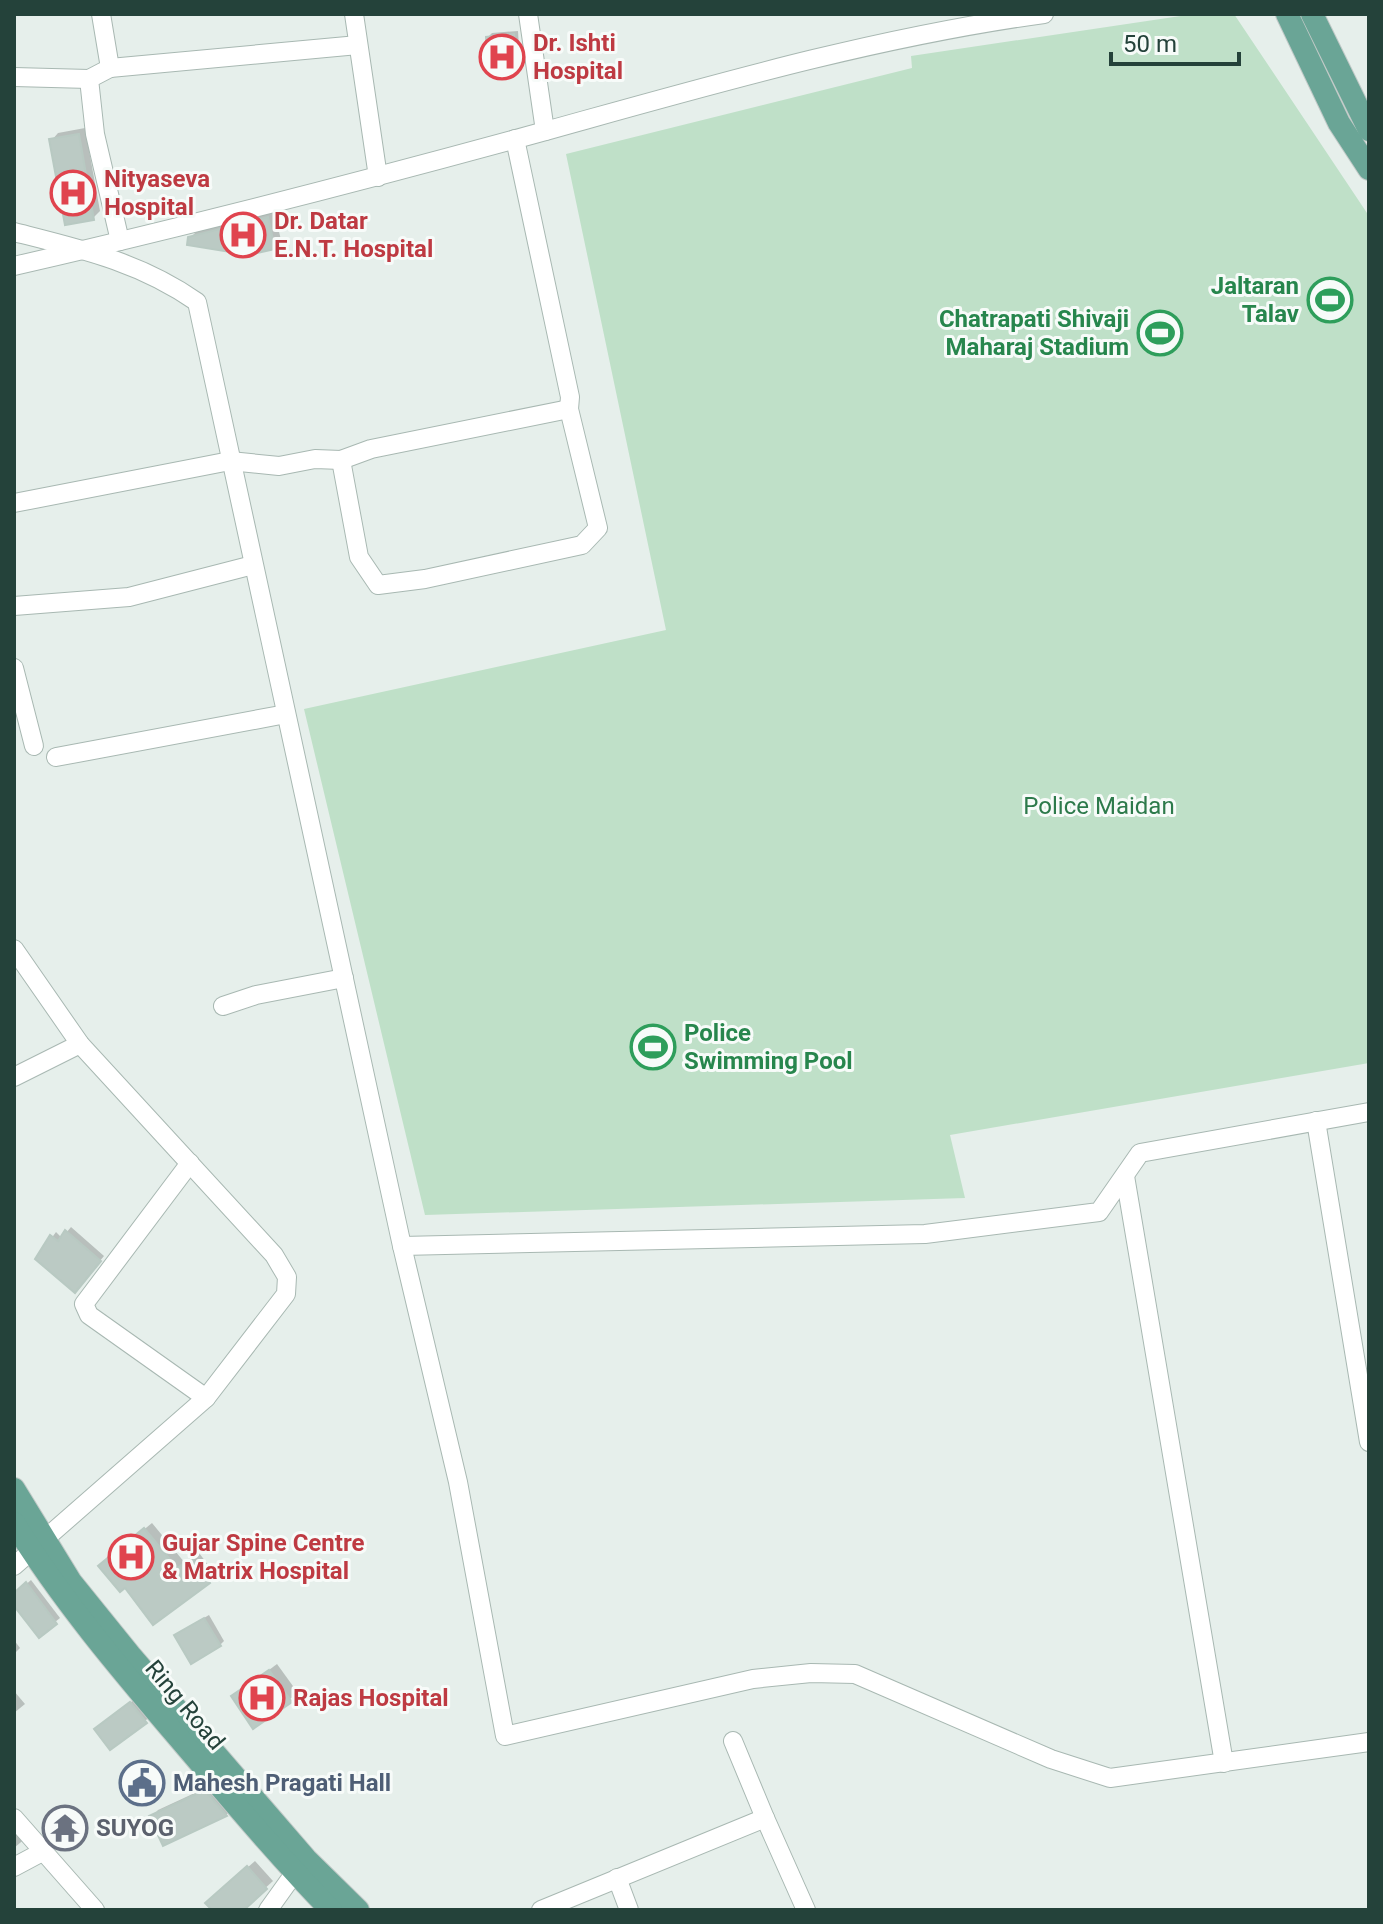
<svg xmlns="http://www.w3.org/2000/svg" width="1383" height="1924" viewBox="0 0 1383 1924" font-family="Roboto,sans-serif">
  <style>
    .green { fill: #bfe0c8 }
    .shadow { fill: #0003 }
    .building { fill: #bbcac4; stroke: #b8c9c2; stroke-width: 2 }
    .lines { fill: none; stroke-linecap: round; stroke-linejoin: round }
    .minor-casing { stroke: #a8b8b2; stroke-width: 20 }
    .major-casing { stroke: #c2cac8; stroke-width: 24 }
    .minor { stroke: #fff; stroke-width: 18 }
    .major { stroke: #6aa596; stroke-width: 22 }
    .labels { text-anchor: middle; stroke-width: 6; stroke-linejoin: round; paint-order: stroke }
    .health-label { font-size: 24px; font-weight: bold; fill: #be3a42; stroke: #f7fbf9; text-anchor: start }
    .leisure-label { font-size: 24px; font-weight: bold; fill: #27864d; stroke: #f7fbf9; text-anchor: end }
    .park-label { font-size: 24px; fill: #2d7a4b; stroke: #f7fbf9 }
    .street-label { font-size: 24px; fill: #24423a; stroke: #f7fbf9 }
    .service-label { font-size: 24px; font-weight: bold; fill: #4e5e75; stroke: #f7fbf9; text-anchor: start }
    .worship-label { font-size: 24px; font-weight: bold; fill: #5b616d; stroke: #f7fbf9; text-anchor: start }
  </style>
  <rect width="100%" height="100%" fill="#e6efeb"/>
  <path class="green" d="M1194,14h40l135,202v847l-419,72 15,63 -540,17 -121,-506 362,-79 -100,-476 346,-86 -1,-12z"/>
  <g class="shadow">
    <path d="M518,31l2,34 -4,4 -28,-32 4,-4z"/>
    <path d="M85,128l15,83 -7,7 -41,-78 6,-7z"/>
    <path d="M274,211l7,29 -7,7 -84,-9 7,-7z"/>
    <path d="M71,1227l33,29 -25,30 -42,-28 19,-26 6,6z"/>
    <path d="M152,1523l33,40 14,-10 17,22 -7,7 -83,3 -18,-26z"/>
    <path d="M31,1580l29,38 -21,17 -25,-32v-8z"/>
    <path d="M209,1615l15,26 -4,4 -40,-13z"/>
    <path d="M14,1640l6,8 -6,6z"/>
    <path d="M277,1664l21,29 -44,33 -21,-29z"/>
    <path d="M14,1691l11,13 -11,9z"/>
    <path d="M135,1699l15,18 -40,30 -9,-22z"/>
    <path d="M212,1785l21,23 -7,7 -62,29 -12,-27 6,-7z"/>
    <path d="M14,1821l13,16 -13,11z"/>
    <path d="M255,1861l18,20 -32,29h-26v-14z"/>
  </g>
  <g class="building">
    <path d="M514,34l3,37 -29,3 -2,-37z"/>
    <path d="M79,134l15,86 -29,5 -16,-86z"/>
    <path d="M268,217l7,32 -26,6 -62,-10 1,-8z"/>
    <path d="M65,1230l36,31 -26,32 -40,-34 15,-24 8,6z"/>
    <path d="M144,1528l33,40 15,-10 18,25 -57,42 -28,-37 -5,4 -22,-26z"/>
    <path d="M26,1582l31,42 -18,14 -25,-32v-13z"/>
    <path d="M204,1618l17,28 -30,18 -17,-29z"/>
    <path d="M269,1670l23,32 -39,27 -22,-33z"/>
    <path d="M130,1702l17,21 -37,27 -16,-21z"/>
    <path d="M205,1790l22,26 -64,30 -14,-30z"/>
    <path d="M247,1866l20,23 -23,21h-32l-7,-7z"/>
  </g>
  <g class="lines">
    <g class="minor-casing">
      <g id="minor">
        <path d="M101,14l9,54 -21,11 6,55 25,107"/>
        <path d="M354,14l24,163"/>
        <path d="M528,14l17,117"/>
        <path d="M110,68l248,-23"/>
        <path d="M14,77l75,2"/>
        <path d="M14,232c67,17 126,30 183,70l205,944 56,236 47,254 248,-57 58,-6 44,1 196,85 59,19 259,-36"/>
        <path d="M14,266c179,-41 357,-87 535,-136 162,-45 327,-93 495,-116"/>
        <path d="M341,460l18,97 19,28 47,-6 157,-34 16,-17 -29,-119 1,-12 -55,-258"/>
        <path d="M14,503l216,-42 49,5 36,-7 26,1 30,-11 198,-40"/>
        <path d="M14,606l115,-9 124,-32"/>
        <path d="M14,668l20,78"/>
        <path d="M56,757l230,-43"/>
        <path d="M14,949l66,95 194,211 13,22 -1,17 -80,104 -192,168"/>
        <path d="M223,1006l33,-11 88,-17"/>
        <path d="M14,1077l66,-33"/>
        <path d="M1316,1121l53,321"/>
        <path d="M190,1163l-106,141 5,11 117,83"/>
        <path d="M1125,1176l99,587"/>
        <path d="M402,1246l523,-12 174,-22 41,-59 229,-41"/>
        <path d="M733,1741l32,77"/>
        <path d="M14,1818l81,92"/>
        <path d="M14,1867l30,-16"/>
        <path d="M617,1878l12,32"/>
        <path d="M268,1910l33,-46"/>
        <path d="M541,1910l224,-92 41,92"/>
      </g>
    </g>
    <g class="major-casing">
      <g id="major">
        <path d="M1287,14l52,109 30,46"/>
        <path d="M1312,14l57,116"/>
        <path d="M14,1489l57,93 59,73 176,204 52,51"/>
        <path d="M14,1523c50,81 113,154 175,227 46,54 92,109 142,160"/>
      </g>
    </g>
    <use href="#minor" class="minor"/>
    <use href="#major" class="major"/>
  </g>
  <defs>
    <g id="hospital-ring" transform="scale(2.3)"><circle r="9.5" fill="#f7fbf9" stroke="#e0444e" stroke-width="1.5"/><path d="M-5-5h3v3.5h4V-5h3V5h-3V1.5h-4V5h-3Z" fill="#e0444e"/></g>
    <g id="stadium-ring" transform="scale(2.3)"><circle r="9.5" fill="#f7fbf9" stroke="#2e9e5b" stroke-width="1.5"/><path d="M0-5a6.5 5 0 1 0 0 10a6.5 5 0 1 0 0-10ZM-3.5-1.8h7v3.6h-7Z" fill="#2e9e5b"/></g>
    <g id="civic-ring" transform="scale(2.3)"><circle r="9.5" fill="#f7fbf9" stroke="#5c6f8a" stroke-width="1.5"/><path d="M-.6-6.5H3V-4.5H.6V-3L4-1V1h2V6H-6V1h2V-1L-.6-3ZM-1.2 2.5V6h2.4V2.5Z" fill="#5c6f8a"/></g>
    <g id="temple-ring" transform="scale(2.3)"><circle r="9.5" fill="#f7fbf9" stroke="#6b7280" stroke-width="1.5"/><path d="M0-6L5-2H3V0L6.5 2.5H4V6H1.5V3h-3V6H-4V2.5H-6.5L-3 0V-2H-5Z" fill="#6b7280"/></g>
  </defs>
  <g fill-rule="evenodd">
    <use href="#hospital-ring" x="502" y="57"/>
    <use href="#hospital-ring" x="73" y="193"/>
    <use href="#hospital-ring" x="243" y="235"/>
    <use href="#stadium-ring" x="1330" y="300"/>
    <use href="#stadium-ring" x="1160" y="333"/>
    <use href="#stadium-ring" x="653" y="1047"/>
    <use href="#hospital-ring" x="131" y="1557"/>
    <use href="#hospital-ring" x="262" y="1698"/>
    <use href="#civic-ring" x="142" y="1783"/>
    <use href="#temple-ring" x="65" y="1828"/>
  </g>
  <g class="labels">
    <g class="health-label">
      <text x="533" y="51">Dr. Ishti<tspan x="533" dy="28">Hospital</tspan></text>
      <text x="104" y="187">Nityaseva<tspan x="104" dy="28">Hospital</tspan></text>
      <text x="274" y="229">Dr. Datar<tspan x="274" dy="28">E.N.T. Hospital</tspan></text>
      <text x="162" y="1551">Gujar Spine Centre<tspan x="162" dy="28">&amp; Matrix Hospital</tspan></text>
      <text x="293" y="1706">Rajas Hospital</text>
    </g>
    <g class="leisure-label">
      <text x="1299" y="294">Jaltaran<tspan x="1299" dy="28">Talav</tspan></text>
      <text x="1129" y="327">Chatrapati Shivaji<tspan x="1129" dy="28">Maharaj Stadium</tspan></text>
      <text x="684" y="1041" text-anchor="start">Police<tspan x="684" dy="28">Swimming Pool</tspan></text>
    </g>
    <g class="park-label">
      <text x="1099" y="814">Police Maidan</text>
    </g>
    <g class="street-label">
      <text transform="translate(185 1705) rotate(50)" y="8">Ring Road</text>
    </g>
    <g class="service-label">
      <text x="173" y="1791">Mahesh Pragati Hall</text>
    </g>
    <g class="worship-label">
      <text x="96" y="1836">SUYOG</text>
    </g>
  </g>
  <rect width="1383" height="1924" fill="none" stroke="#24423a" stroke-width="32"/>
  <path d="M1111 52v12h128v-12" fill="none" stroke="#24423a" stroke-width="4"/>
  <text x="1123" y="52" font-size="24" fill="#24423a" stroke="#f7fbf9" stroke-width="6" paint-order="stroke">50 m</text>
</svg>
